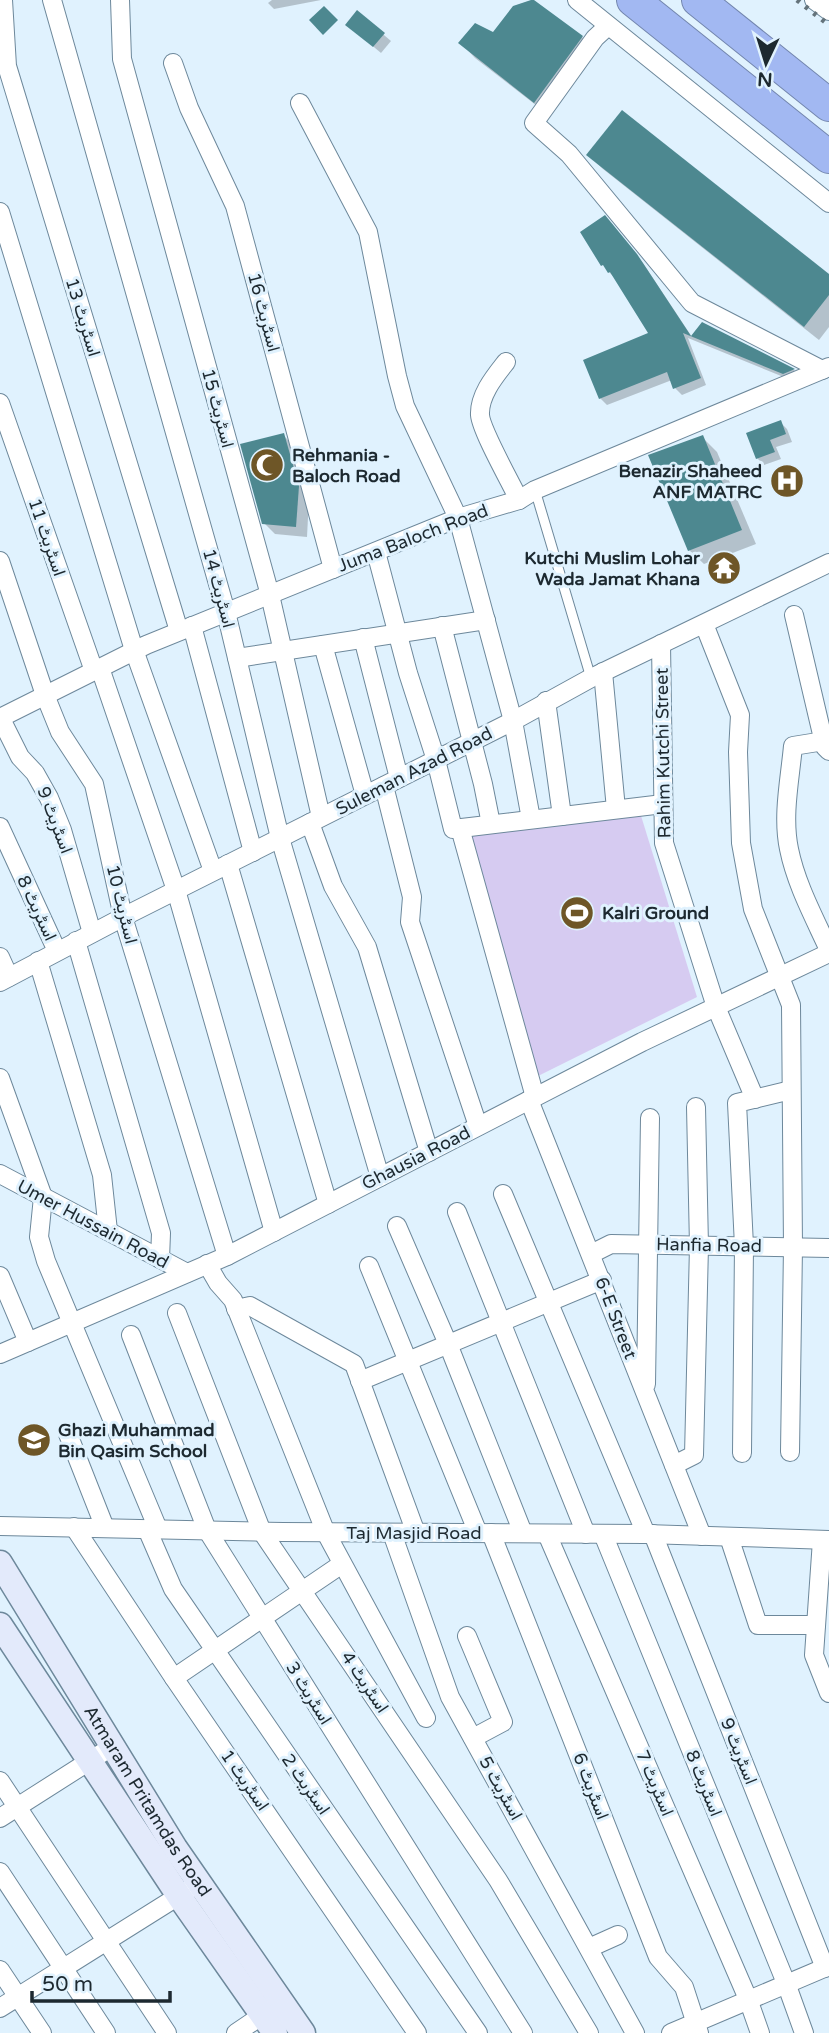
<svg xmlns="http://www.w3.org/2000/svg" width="829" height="2033" viewBox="0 0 829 2033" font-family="'Varela Round',Vazirmatn,sans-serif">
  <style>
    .green { fill: #d6cbf1 }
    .shadow { fill: #0003 }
    .building { fill: #4d8890 }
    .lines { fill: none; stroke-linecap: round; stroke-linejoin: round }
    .lane-casing { stroke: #6d889b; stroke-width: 11 }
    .street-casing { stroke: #6d889b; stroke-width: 20 }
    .secondary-casing { stroke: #6d889b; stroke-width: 27 }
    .highway-casing { stroke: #7386ae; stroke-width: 34 }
    .lane { stroke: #fff; stroke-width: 9 }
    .street { stroke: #fff; stroke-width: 18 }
    .secondary { stroke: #e3eafb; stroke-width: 24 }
    .highway { stroke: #a2b8f2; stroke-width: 32 }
    .rail { stroke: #64737b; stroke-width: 5; stroke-dasharray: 3.5 7; stroke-linecap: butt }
    .labels { text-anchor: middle; stroke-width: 6; stroke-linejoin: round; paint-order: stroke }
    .street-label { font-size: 18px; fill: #1d2930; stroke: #e0f2fe }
    .poi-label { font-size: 18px; font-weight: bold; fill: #1d2930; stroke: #e0f2fe; text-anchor: start }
  </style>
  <rect width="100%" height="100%" fill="#e0f2fe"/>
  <path class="green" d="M638,806l59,191 -167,83 -71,-252z"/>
  <g class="shadow">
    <path d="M272,0h49l-47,9 -6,-6z"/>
    <path d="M357,12l34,29 -10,12 -26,-22z"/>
    <path d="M582,37l14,14 -46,65 -75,-58 -14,-15z"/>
    <path d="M588,155l241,121v51l-10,13 -216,-171z"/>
    <path d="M612,224l31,39 49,74 10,-13 92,46 6,6 -9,4 -103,-42 18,47 -24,10 -7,-7 -3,-8 -65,25 -7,-7 51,-65 -34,-53 -8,-8z"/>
    <path d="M780,422l7,7 5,13 -16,5 5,12 -17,6 -7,-7z"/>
    <path d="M283,435l11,11 15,52 -2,39 -32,-3 -11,-11z"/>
    <path d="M702,437l15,15 39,92 -52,20 -15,-14z"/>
  </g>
  <g class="building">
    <path d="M531,0h3l49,36 -49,67 -76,-60 17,-20 18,9 20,-26z"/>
    <path d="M324,6l14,14 -15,15 -14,-15z"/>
    <path d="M357,10l28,23 -12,14 -28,-22z"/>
    <path d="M622,110l207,164v21l-25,32 -218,-172z"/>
    <path d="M605,215l32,39 54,82 11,-14 93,47 -12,5 -100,-41 18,45 -28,11 -6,-17 -68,27 -16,-39 65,-27 -38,-61 -2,1 -5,-8 -2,1 -21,-34z"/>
    <path d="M781,420l5,14 -16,6 5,12 -19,7 -10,-26z"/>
    <path d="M284,433l15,53 -3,41 -34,-3 -22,-80z"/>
    <path d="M703,435l39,95 -54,21 -40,-96z"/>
  </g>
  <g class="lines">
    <g class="lane-casing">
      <path id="lane" d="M535,490l56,188"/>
    </g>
    <g class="street-casing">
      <g id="street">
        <path d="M3,0l4,66 172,565"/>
        <path d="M52,0l174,612 54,226 100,339"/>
        <path d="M120,0l2,59 148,536 51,222"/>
        <path d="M577,0l252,203"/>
        <path d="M814,0l15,11"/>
        <path d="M608,26l-13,12 -61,85 35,31 123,149 130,67"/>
        <path d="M173,63l16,45 46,98 98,363"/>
        <path d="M300,103l68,129 29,144 8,30 53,112 55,203 18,98"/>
        <path d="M0,212l134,438 79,221"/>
        <path d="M506,362c-11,14 -27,33 -26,53 1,15 31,68 39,85"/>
        <path d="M0,403l94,268"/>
        <path d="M376,552l32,121 28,87 17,69 210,-25"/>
        <path d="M0,561l45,134 15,37 34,52 29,133 104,339"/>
        <path d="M794,615l31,132 4,4"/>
        <path d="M704,624l36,91 -2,37 3,91 12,66 38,96 2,242 -3,205"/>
        <path d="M192,626l61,226"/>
        <path d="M442,626l41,158 8,40"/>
        <path d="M363,638l36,140"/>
        <path d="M661,644l3,199 52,164 39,92"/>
        <path d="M323,645l42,150"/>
        <path d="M237,658l249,-38"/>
        <path d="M100,668l76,222 98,342"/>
        <path d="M603,672l13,137"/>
        <path d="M546,701l16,115"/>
        <path d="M0,717l20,40 15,16 14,25 13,32 30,103"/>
        <path d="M0,718l146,-73 312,-127 61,-18 16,-10 294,-123"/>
        <path d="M824,741l-31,5c-3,33 -11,70 -4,103 7,35 25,68 40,101"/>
        <path d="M384,786l28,111 -2,25 68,204"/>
        <path d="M310,823l23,63 34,61 62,205"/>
        <path d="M0,827l57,124"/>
        <path d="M460,828l75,269"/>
        <path d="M228,864l100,340"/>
        <path d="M76,941l85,292 -1,26"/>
        <path d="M0,957l9,20"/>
        <path d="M38,961l64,214 6,56"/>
        <path d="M0,982l131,-69 382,-192 78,-43 238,-115"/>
        <path d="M0,1078l43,119 -4,40 7,24 112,268"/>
        <path d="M529,1100l173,436"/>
        <path d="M0,1174l187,99"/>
        <path d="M503,1194l143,340"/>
        <path d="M457,1212l129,322"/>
        <path d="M397,1226l51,118 75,189"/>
        <path d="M591,1254l20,-10 218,4"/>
        <path d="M207,1264l11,19 15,17 93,233 100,185"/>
        <path d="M369,1266l109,267"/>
        <path d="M0,1276l28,66"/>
        <path d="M236,1309l14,-3 104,58 62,169"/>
        <path d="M177,1313l85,219 236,348 91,153"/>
        <path d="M131,1335l76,195 316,503"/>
        <path d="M0,1354l227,-98 415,-214 187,-89"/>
        <path d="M360,1381l242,-101"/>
        <path d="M646,1384l4,-266"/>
        <path d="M68,1434l37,94"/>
        <path d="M742,1453l2,-207 -7,-143 54,-13"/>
        <path d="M674,1465l20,-10 5,-209 -3,-139"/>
        <path d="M0,1526l283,6 363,2 183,6"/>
        <path d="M74,1527l100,151 243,355"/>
        <path d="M147,1529l26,60 305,444"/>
        <path d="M392,1533l58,164 185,336"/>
        <path d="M491,1533l167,424 26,30 15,46"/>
        <path d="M547,1534l201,465 12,34"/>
        <path d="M603,1534l183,449 18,50"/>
        <path d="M653,1534l172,434"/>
        <path d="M729,1537l29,88h58"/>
        <path d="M822,1540l-8,115 15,38"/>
        <path d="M467,1636l36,86 -30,16"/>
        <path d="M174,1678l168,-114"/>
        <path d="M0,1781l167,252"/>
        <path d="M0,1818l113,-72"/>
        <path d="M0,1872l106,161"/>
        <path d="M589,1948l29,-13"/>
        <path d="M0,1970l42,63"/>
        <path d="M0,2008l188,-118"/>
        <path d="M236,2033l34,-23"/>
        <path d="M671,2033l158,-67"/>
      </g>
    </g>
    <g class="secondary-casing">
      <g id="secondary">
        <path id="s1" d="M0,1563l175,285 128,185"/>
        <path d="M0,1625l179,271 96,137"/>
      </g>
    </g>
    <g class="highway-casing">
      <g id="highway">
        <path d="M633,0l196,157"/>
        <path d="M698,0l131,105"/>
      </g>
    </g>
    <use href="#lane" class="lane"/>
    <use href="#street" class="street"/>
    <use href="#secondary" class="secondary"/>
    <use href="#highway" class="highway"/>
    <path class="rail" d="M797,0l32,25"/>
  </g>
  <defs>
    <g id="mosque-disc" transform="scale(1.75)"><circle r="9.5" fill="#6e5627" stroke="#e0f2fe"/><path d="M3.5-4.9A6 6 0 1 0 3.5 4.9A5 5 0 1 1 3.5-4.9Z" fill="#fff"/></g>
    <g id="hospital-disc" transform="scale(1.75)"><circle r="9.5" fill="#6e5627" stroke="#e0f2fe"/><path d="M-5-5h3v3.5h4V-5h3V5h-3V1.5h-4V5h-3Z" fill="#fff"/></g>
    <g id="temple-disc" transform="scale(1.75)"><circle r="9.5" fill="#6e5627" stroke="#e0f2fe"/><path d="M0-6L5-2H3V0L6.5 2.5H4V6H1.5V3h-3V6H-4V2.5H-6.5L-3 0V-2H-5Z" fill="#fff"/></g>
    <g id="stadium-disc" transform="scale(1.75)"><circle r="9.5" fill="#6e5627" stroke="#e0f2fe"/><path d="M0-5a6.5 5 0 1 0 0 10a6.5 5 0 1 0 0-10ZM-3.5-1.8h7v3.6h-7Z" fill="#fff"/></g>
    <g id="school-disc" transform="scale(1.75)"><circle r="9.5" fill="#6e5627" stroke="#e0f2fe"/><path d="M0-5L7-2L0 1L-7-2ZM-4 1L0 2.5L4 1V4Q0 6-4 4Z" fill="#fff"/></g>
  </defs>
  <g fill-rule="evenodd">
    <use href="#mosque-disc" x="267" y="465"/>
    <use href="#hospital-disc" x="787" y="481"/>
    <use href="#temple-disc" x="724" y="568"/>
    <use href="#stadium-disc" x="577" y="913"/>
    <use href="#school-disc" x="34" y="1440"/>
  </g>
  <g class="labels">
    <g class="street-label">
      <text transform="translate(264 312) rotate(75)" y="6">اسٹریٹ 16</text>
      <text transform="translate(83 317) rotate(73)" y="6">اسٹریٹ 13</text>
      <text transform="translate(218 408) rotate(75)" y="6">اسٹریٹ 15</text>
      <text transform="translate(47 537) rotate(71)" y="6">اسٹریٹ 11</text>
      <text transform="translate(413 538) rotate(-21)" y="6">Juma Baloch Road</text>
      <text transform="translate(219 588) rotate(75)" y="6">اسٹریٹ 14</text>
      <text transform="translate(663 753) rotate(-91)" y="6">Rahim Kutchi Street</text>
      <text transform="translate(414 771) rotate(-27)" y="6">Suleman Azad Road</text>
      <text transform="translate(55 820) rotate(69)" y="6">اسٹریٹ 9</text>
      <text transform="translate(122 904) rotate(76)" y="6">اسٹریٹ 10</text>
      <text transform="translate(37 908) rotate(65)" y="6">اسٹریٹ 8</text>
      <text transform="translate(416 1158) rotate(-27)" y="6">Ghausia Road</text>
      <text transform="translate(93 1224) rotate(28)" y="6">Umer Hussain Road</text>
      <text transform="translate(709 1245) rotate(1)" y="6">Hanfia Road</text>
      <text transform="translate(616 1318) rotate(69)" y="6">6-E Street</text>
      <text x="414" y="1539">Taj Masjid Road</text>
      <text transform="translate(365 1682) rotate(56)" y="6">اسٹریٹ 4</text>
      <text transform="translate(309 1693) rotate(58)" y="6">اسٹریٹ 3</text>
      <text transform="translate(739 1751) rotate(68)" y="6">اسٹریٹ 9</text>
      <text transform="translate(245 1780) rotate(55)" y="6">اسٹریٹ 1</text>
      <text transform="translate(655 1783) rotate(67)" y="6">اسٹریٹ 7</text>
      <text transform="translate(704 1783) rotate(68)" y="6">اسٹریٹ 8</text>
      <text transform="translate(306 1784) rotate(55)" y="6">اسٹریٹ 2</text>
      <text transform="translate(591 1786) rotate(69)" y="6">اسٹریٹ 6</text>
      <text transform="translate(501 1788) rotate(61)" y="6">اسٹریٹ 5</text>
      <text dy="6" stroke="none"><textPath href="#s1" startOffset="280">Atmaram Pritamdas Road</textPath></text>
    </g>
    <g class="poi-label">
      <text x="292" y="461">Rehmania -<tspan x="292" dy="21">Baloch Road</tspan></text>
      <text x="762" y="477" text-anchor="end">Benazir Shaheed<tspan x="762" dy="21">ANF MATRC</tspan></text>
      <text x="700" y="564" text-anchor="end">Kutchi Muslim Lohar<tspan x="700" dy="21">Wada Jamat Khana</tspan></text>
      <text x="602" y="919">Kalri Ground</text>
      <text x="58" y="1436">Ghazi Muhammad<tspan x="58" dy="21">Bin Qasim School</tspan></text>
    </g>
  </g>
  <g transform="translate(766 63) rotate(184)" stroke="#e0f2fe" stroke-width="5" paint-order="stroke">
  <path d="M0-5L12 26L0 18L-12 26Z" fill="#1d2930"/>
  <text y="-10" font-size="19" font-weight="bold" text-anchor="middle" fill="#1d2930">N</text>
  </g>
  <path d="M32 1991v10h138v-10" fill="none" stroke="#1d2930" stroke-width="3.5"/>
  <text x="42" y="1991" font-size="21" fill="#1d2930" stroke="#e0f2fe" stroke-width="5" paint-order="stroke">50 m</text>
</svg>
